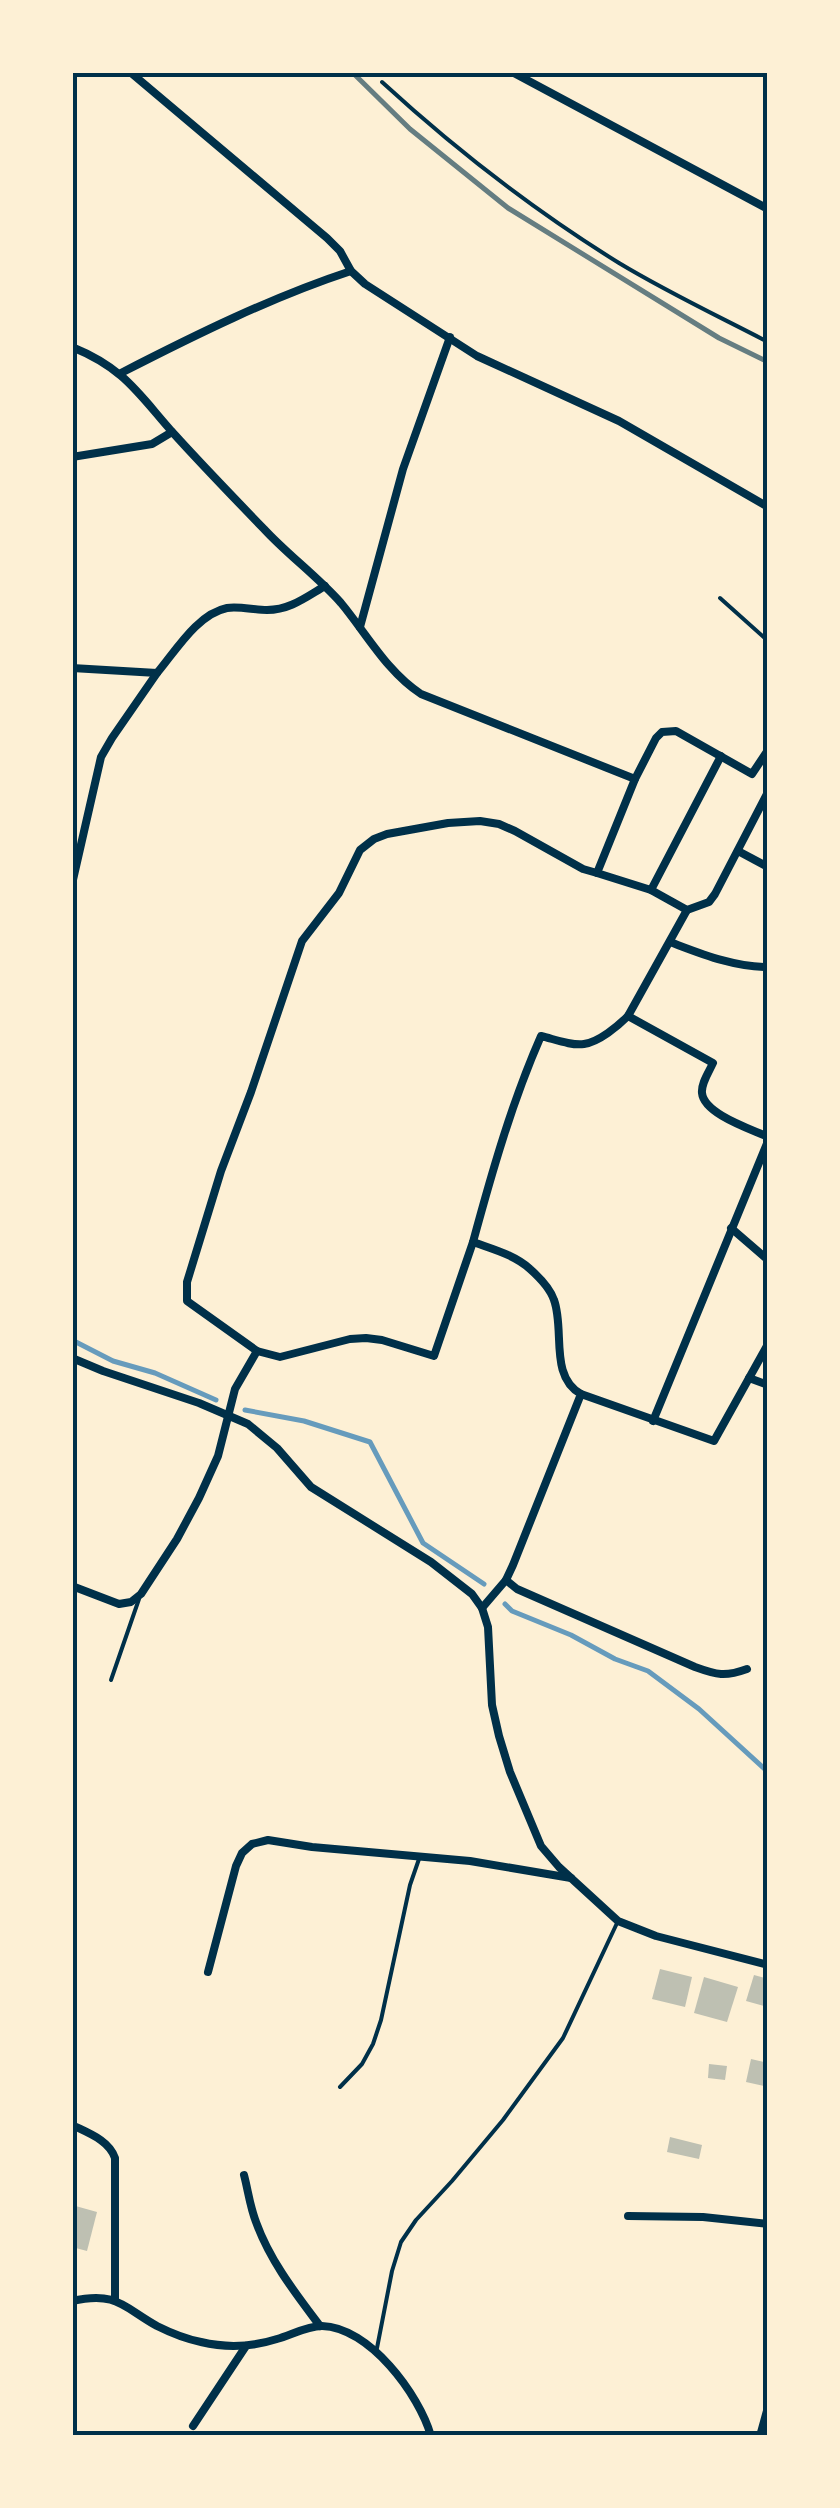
<svg xmlns="http://www.w3.org/2000/svg" width="840" height="2508" viewBox="0 0 840 2508" font-family="Commissioner,sans-serif">
  <style>
    .lines { fill: none; stroke-linecap: round; stroke-linejoin: round }
    .stream { stroke: #669bbc; stroke-width: 5 }
    .building { fill: #bec0b2 }
    .path { stroke: #003049; stroke-width: 4 }
    .service { stroke: #003049; stroke-width: 4 }
    .minor { stroke: #003049; stroke-width: 8 }
    .rail { stroke: #657d81; stroke-width: 5 }
    .neatline { fill: none; stroke: #003049; stroke-width: 4 }
  </style>
  <rect width="100%" height="100%" fill="#fdf0d5"/>
  <g class="lines">
    <g class="stream">
      <path d="M72,1340l41,21 42,12 61,27"/>
      <path d="M245,1410l59,11 66,21 53,101 61,41"/>
      <path d="M505,1604l7,7 59,24 44,24 33,12 51,38 69,63"/>
    </g>
  </g>
  <g class="building">
    <path d="M660,1969l32,8 -7,30 -33,-8z"/>
    <path d="M754,1975l14,4v28l-22,-6z"/>
    <path d="M704,1977l34,10 -11,35 -33,-9z"/>
    <path d="M751,2059l17,4v24l-22,-5z"/>
    <path d="M709,2064l18,2 -2,14 -17,-2z"/>
    <path d="M670,2137l32,8 -3,14 -32,-7z"/>
    <path d="M72,2205l25,7 -10,39 -15,-4z"/>
  </g>
  <g class="lines">
    <path class="path" d="M382,82c73,67 153,129 237,181 48,29 99,53 149,79"/>
    <g class="service">
      <path d="M720,598l48,43"/>
      <path d="M111,1680l28,-81"/>
      <path d="M340,2087l22,-23 11,-20 8,-24 29,-135 9,-26"/>
      <path d="M377,2348l15,-77 9,-29 15,-22 36,-39 51,-61 60,-82 55,-117"/>
    </g>
    <g class="minor">
      <path d="M130,72l197,166 13,13 11,20 14,13 112,72 142,65 149,86"/>
      <path d="M378,72h2"/>
      <path d="M512,72l256,137"/>
      <path d="M72,347c54,22 67,48 103,88 29,32 59,63 89,94 24,26 53,47 77,74 25,30 46,69 80,91l214,85 21,-41 6,-6 14,-1 76,43 16,-24"/>
      <path d="M121,373c74,-38 151,-76 230,-102"/>
      <path d="M72,457l80,-13 20,-12"/>
      <path d="M360,627l43,-158 47,-132"/>
      <path d="M72,668l85,5c18,-21 40,-59 70,-65 12,-2 27,2 40,2 23,0 39,-13 58,-24"/>
      <path d="M635,779l-38,94 54,17 36,20 22,-8 6,-8 53,-102"/>
      <path d="M738,851l30,16"/>
      <path d="M72,884l29,-127 11,-19 45,-65"/>
      <path d="M651,890l70,-134"/>
      <path d="M670,942c32,12 63,25 98,25"/>
      <path d="M628,1016l85,47c-4,9 -12,20 -11,30 2,21 49,36 66,44"/>
      <path d="M731,1228l37,32"/>
      <path d="M257,1351l23,6 70,-18 16,-1 16,2 52,16 39,-114"/>
      <path d="M72,1358l31,13 96,32 49,21 29,24 34,39 120,75 41,32 10,14 6,19 4,78 7,31 11,36 31,74 18,21 59,54 38,15 112,29"/>
      <path d="M749,1378l19,7"/>
      <path d="M581,1394l133,47 54,-97"/>
      <path d="M653,1421l115,-280"/>
      <path d="M506,1580l11,9 178,78c22,8 30,10 52,2"/>
      <path d="M72,1586l47,18 12,-2 10,-8 36,-55 22,-41 19,-42 17,-67 22,-38 -70,-50v-19l34,-111 30,-79 51,-151 37,-48 21,-43 14,-11 13,-5 61,-11 32,-2 19,3 16,7 68,38 14,4"/>
      <path d="M482,1608l24,-28 7,-15 68,-171c-32,-18 -16,-64 -27,-94 -4,-12 -15,-23 -24,-31 -15,-14 -38,-20 -57,-27 19,-70 39,-140 68,-206 13,3 30,10 43,8 15,-2 34,-18 44,-28l59,-106"/>
      <path d="M208,1972l28,-106 6,-13 10,-9 16,-4 44,7 158,14 101,17"/>
      <path d="M72,2125c16,8 37,15 43,33v142"/>
      <path d="M244,2175c4,15 6,32 12,47 14,39 40,72 64,104"/>
      <path d="M628,2216l75,1 65,7"/>
      <path d="M72,2301c45,-10 51,6 85,25 14,7 29,13 44,16 25,6 51,5 76,-3 14,-4 30,-13 45,-13 47,1 97,68 109,110"/>
      <path d="M193,2426l53,-80"/>
      <path d="M760,2436l8,-29"/>
    </g>
    <path class="rail" d="M352,72l58,57 98,79 211,130 49,24"/>
  </g>
  <rect width="840" height="2508" fill="none" stroke="#fdf0d5" stroke-width="150"/>
  <rect x="75" y="75" width="690" height="2358" class="neatline"/>
</svg>
